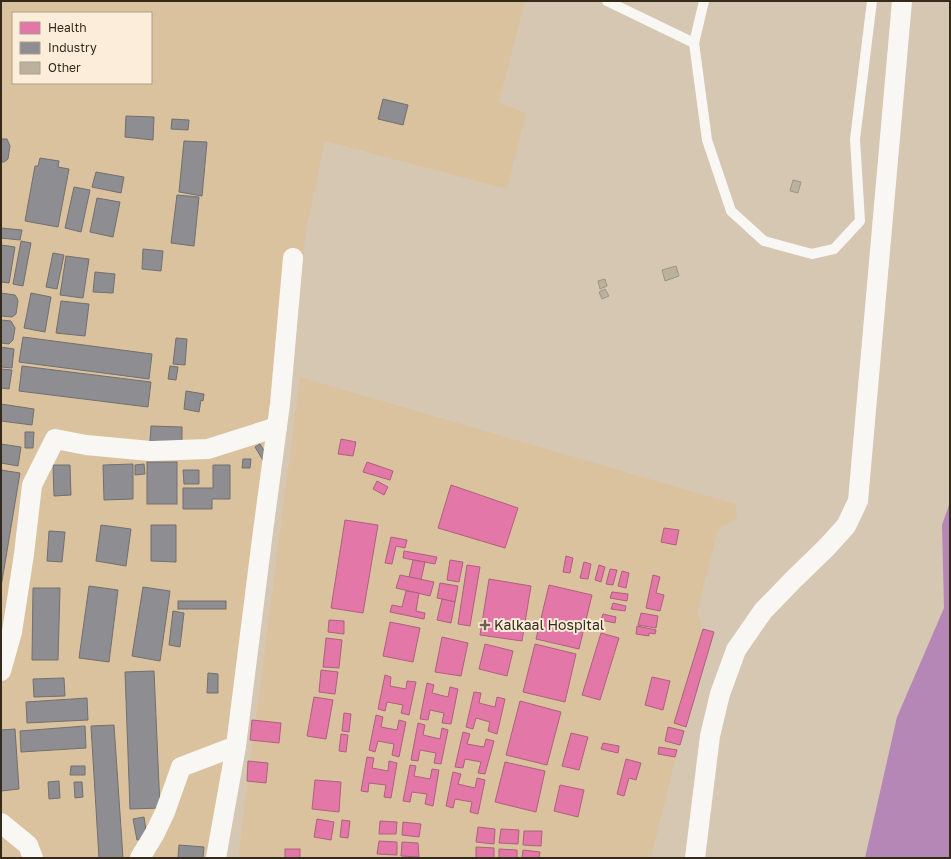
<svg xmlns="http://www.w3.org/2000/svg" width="951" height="859" viewBox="0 0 951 859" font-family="'Golos Text',sans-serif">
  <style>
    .built { fill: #dac29f; fill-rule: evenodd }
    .water { fill: #b487b6 }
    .health { fill: #e377a8; stroke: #ae607d }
    .industry { fill: #8d8d92; stroke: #726f6e }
    .building { fill: #bab19f; stroke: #9d9583 }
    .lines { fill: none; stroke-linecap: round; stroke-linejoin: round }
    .service { stroke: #f9f7f3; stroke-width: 10 }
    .minor { stroke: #f9f7f3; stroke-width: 20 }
    .poi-dot { fill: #6d614f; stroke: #fbedda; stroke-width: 1.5 }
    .labels { text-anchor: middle; stroke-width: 4; stroke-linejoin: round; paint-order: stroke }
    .poi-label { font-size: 14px; fill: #342a1a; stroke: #fbedda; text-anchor: start }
  </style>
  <rect width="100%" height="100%" fill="#d6c7b2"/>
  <g class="built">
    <path d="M1,1h524l-26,101 27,11 -19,76 -182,-48 -19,90 -14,122 -85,505h-206zM13,13h138v70h-138z"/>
    <path d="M300,377l435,127 2,14 -19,12 -21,81 8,28 -54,219h-413z"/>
  </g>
  <path class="water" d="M950,502v356h-85l32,-141 47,-109 -2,-83z"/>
  <g class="health">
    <path d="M341,439l15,3 -3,14 -15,-2z"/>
    <path d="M367,462l26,9 -3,9 -27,-8z"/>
    <path d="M377,481l11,6 -4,8 -11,-6z"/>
    <path d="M451,485l67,23 -13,40 -67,-20z"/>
    <path d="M345,520l33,5 -15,88 -32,-5z"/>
    <path d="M664,528l15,2 -3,15 -15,-3z"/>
    <path d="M391,537l16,3 -2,8 -9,-2 -4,18 -7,-1z"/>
    <path d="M404,551l33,6 -2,7 -32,-6z"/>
    <path d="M566,556l7,2 -3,15 -7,-1z"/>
    <path d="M413,560l12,2 -4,18 -12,-3z"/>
    <path d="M450,560l13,2 -4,20 -12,-2z"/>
    <path d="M584,562l7,2 -3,15 -8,-1z"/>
    <path d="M467,565l13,2 -10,59 -12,-2z"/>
    <path d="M599,565l6,2 -4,15 -6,-2z"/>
    <path d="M610,569l7,1 -4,15 -7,-1z"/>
    <path d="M622,571l7,2 -3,15 -8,-2z"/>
    <path d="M400,575l34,7 -4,14 -34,-8z"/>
    <path d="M653,575l7,2 -4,16 8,2 -4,16 -14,-3z"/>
    <path d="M489,579l42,7 -9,55 -42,-6z"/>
    <path d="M440,583l18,3 -3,16 -18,-4z"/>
    <path d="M549,585l43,10 -13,54 -43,-10z"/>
    <path d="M406,591l13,2 -3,18 9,2 -1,6 -34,-7 2,-7 10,2z"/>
    <path d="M612,592l16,2 -1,7 -17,-3z"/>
    <path d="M442,599l13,3 -4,21 -14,-3z"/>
    <path d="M613,603l13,3 -1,5 -14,-2z"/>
    <path d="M641,613l17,3 -2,12 -18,-3z"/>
    <path d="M603,614l13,3 -1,6 -14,-3z"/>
    <path d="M329,620l15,1v13l-16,-2z"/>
    <path d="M390,622l30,6 -7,34 -30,-6z"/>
    <path d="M637,626l19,4 -1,4 -6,-1v3l-13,-2z"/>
    <path d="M703,629l11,3 -28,95 -12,-4z"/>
    <path d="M601,633l18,5 -19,62 -18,-5z"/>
    <path d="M442,637l26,6 -7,33 -26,-4z"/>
    <path d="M326,638l16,2 -3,28 -16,-1z"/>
    <path d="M485,644l28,7 -6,25 -28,-7z"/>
    <path d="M535,644l41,10 -11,48 -42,-10z"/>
    <path d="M321,670l17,2 -3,22 -16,-2z"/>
    <path d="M385,675l6,2 -1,9 16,3 1,-8 9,1 -7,33 -8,-2 2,-8 -16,-3 -2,9 -7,-2z"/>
    <path d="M652,677l18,4 -7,29 -18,-5z"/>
    <path d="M427,683l7,2 -2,8 16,4 2,-10 8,2 -7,35 -9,-1 2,-10 -14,-3 -2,10 -8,-1z"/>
    <path d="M474,692l7,1 -2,10 16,4 2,-10 8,2 -8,35 -9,-3 2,-9 -14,-4 -3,11 -7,-2z"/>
    <path d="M314,697l19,3 -7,39 -19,-3z"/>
    <path d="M520,701l41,11 -14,53 -41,-10z"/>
    <path d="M344,713l7,1 -2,18 -7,-1z"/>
    <path d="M376,715l7,2 -2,10 16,3 2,-10 7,2 -7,35 -7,-2 2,-11 -16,-3 -3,11 -6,-2z"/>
    <path d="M252,720l29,3 -2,20 -29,-3z"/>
    <path d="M418,723l7,2 -2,10 17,4 2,-11 6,2 -7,34 -7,-1 2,-10 -16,-3 -2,11 -7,-1z"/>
    <path d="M668,727l16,4 -4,14 -15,-4z"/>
    <path d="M463,732l7,2 -3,10 17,3 2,-8 8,2 -9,33 -7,-1 3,-11 -16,-3 -2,9 -8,-1z"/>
    <path d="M571,733l17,4 -9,33 -17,-4z"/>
    <path d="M341,734l7,1 -2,17 -7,-1z"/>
    <path d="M603,743l16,3 -1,7 -17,-4z"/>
    <path d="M659,747l18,3 -2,7 -17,-3z"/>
    <path d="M367,757l7,1 -2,10 16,3 1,-10 8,2 -6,35 -7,-1 2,-12 -17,-2 -1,9 -7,-1z"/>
    <path d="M626,759l15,4 -5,17 -7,-2 -5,18 -7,-2z"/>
    <path d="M248,761l20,2 -2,20 -19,-2z"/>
    <path d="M505,762l40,9 -9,41 -41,-10z"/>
    <path d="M410,765l6,1 -2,10 16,3 2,-10 7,1 -6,36 -8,-2 2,-10 -15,-2 -2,10 -7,-1z"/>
    <path d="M453,772l8,2 -3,10 17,4 2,-10 8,2 -7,34 -8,-2 2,-10 -17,-3 -2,9 -7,-2z"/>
    <path d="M315,780l26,2 -2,30 -27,-3z"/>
    <path d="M560,785l24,5 -6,27 -24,-6z"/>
    <path d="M317,819l17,3 -3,18 -17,-3z"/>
    <path d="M342,820l8,1 -2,17 -8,-1z"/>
    <path d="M380,821l17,1 -1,12h-17z"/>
    <path d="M403,822l18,2 -2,13 -17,-2z"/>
    <path d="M478,827l17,2 -1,15 -18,-2z"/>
    <path d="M501,829l18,1 -1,14 -19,-1z"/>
    <path d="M524,831h18l-1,15 -18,-1z"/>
    <path d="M379,841l18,1v13l-20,-1z"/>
    <path d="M402,842l16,1 1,14 -18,-1z"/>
    <path d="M476,847l18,1v10h-18z"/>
    <rect x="285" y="849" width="15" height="9"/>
    <path d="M499,849l18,1v8h-18z"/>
    <path d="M523,850l17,2 -1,6h-17z"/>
  </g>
  <g class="industry">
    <path d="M383,99l25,6 -5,20 -25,-6z"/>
    <path d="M126,116l28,1 -1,23 -28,-3z"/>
    <path d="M172,119l17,1 -1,10 -17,-1z"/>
    <path d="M1,139h6l3,7 -2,13 -4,3h-3z"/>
    <path d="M184,141l23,1 -5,54 -23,-4z"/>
    <path d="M40,158l19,3 -1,6 11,2 -11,58 -33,-6 10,-55h3z"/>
    <path d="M96,172l28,5 -3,16 -29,-6z"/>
    <path d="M74,187l16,3 -9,42 -16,-4z"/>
    <path d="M177,195l22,2 -5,49 -23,-3z"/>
    <path d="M97,198l23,4 -7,35 -23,-5z"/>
    <path d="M1,228l21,2 -2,10 -19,-2z"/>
    <path d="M21,241l10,2 -8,43 -10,-2z"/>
    <path d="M1,245l14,2 -6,36 -8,-1z"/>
    <path d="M143,249l20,2 -2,20 -19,-2z"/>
    <path d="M53,253l11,2 -7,34 -11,-2z"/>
    <path d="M66,256l23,3 -6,39 -23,-3z"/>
    <path d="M95,272l20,2 -2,19 -20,-1z"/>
    <path d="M1,293l14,2 2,3 1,3 -2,13 -4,3 -11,-1z"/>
    <path d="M31,293l20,4 -6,35 -21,-4z"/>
    <path d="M61,301l28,3 -4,32 -29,-3z"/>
    <path d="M1,320l10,1 4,7 -2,12 -4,4 -8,-1z"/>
    <path d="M23,337l129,17 -3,25 -130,-17z"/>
    <path d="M176,338l11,1 -2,26 -12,-1z"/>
    <path d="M1,347l13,2 -2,19 -11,-1z"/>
    <path d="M22,366l129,16 -3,25 -129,-16z"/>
    <path d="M170,366l8,1 -2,13 -8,-1z"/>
    <path d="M1,369l11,1 -3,19 -8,-1z"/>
    <path d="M186,391l18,3 -1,7 -2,-1 -2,12 -15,-3z"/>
    <path d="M1,404l33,5 -2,16 -31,-4z"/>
    <path d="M151,426l31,1v14h-32z"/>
    <path d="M25,432h9l-1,16h-8z"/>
    <path d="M1,444l20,3 -3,19 -17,-3z"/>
    <path d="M260,444l9,15 -5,3 -9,-15z"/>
    <path d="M243,459h8l-1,9h-8z"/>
    <rect x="147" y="462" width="30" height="42"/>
    <path d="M133,464v35l-29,1 -1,-35z"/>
    <path d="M144,464l1,10 -10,1v-10z"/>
    <path d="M53,465h17l1,30 -17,1z"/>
    <path d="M213,465h17v34h-18v10h-29v-21h30z"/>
    <path d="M1,470l19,3 -19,114z"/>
    <path d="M183,470h16v14h-15z"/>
    <path d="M101,525l30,4 -5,37 -30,-5z"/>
    <path d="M151,525h25v37l-25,-1z"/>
    <path d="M49,531l16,1 -3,30 -15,-1z"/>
    <path d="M89,586l29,4 -9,72 -30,-4z"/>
    <path d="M143,587l27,4 -10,70 -28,-5z"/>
    <path d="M33,588h27l-2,72h-26z"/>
    <rect x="178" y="601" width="48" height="8"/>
    <path d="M173,611l11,2 -4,34 -11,-2z"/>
    <path d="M154,671l6,137 -30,1 -5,-137z"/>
    <path d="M208,673l10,1v19h-11z"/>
    <path d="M64,678l1,18 -31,1 -1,-18z"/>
    <path d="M87,698l1,22 -61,3 -1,-21z"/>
    <path d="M114,725l9,133h-24l-8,-132z"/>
    <path d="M85,726l1,22 -65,4 -1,-21z"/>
    <path d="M15,729l4,60 -18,2v-61z"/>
    <path d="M71,766h14v9h-15z"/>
    <path d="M59,781l1,17 -11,1 -1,-17z"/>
    <path d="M74,782h8l1,15 -8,1z"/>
    <path d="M144,817l3,21 -10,2 -4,-21z"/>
    <path d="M179,845l25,2 -1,11h-25z"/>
  </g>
  <g class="building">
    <path d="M793,180l8,2 -3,11 -8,-2z"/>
    <path d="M676,266l3,10 -14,5 -3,-11z"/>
    <path d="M605,279l2,7 -7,3 -2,-8z"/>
    <path d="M605,289l4,7 -7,3 -3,-7z"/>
  </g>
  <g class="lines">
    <g class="service">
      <path d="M607,1l87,42"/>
      <path d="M704,1l-10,42 13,97 24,71 33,30 48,13 22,-5 26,-28 -5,-82 17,-138"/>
    </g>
    <g class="minor">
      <path d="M1,671l11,-39 12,-78 8,-69 23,-46 31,6 64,6 58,-2 69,-22"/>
      <path d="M1,823l27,22 5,13"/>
      <path d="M140,858l15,-25 10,-21 16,-45 55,-21"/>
      <path d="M216,858l20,-112 26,-207 18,-135 13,-146"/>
      <path d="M695,858l15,-122 10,-42 16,-44 27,-39 31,-32 32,-31 20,-22 12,-25 44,-500"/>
    </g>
  </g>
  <path class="poi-dot" d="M483 619h4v4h4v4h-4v4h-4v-4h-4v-4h4z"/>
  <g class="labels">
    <g class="poi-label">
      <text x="494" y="630">Kalkaal Hospital</text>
    </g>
  </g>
  <rect width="951" height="859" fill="none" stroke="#342a1a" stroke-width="4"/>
  <rect x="12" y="12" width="140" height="72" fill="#fbedda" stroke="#ab9f8d"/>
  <rect x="20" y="22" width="20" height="12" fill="#e377a8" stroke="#ab9f8d"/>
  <text x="48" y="32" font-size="12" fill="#342a1a">Health</text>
  <rect x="20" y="42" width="20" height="12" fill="#8d8d92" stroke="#ab9f8d"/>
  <text x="48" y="52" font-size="12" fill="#342a1a">Industry</text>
  <rect x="20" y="62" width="20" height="12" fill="#bab19f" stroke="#ab9f8d"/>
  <text x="48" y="72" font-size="12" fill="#342a1a">Other</text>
</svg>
